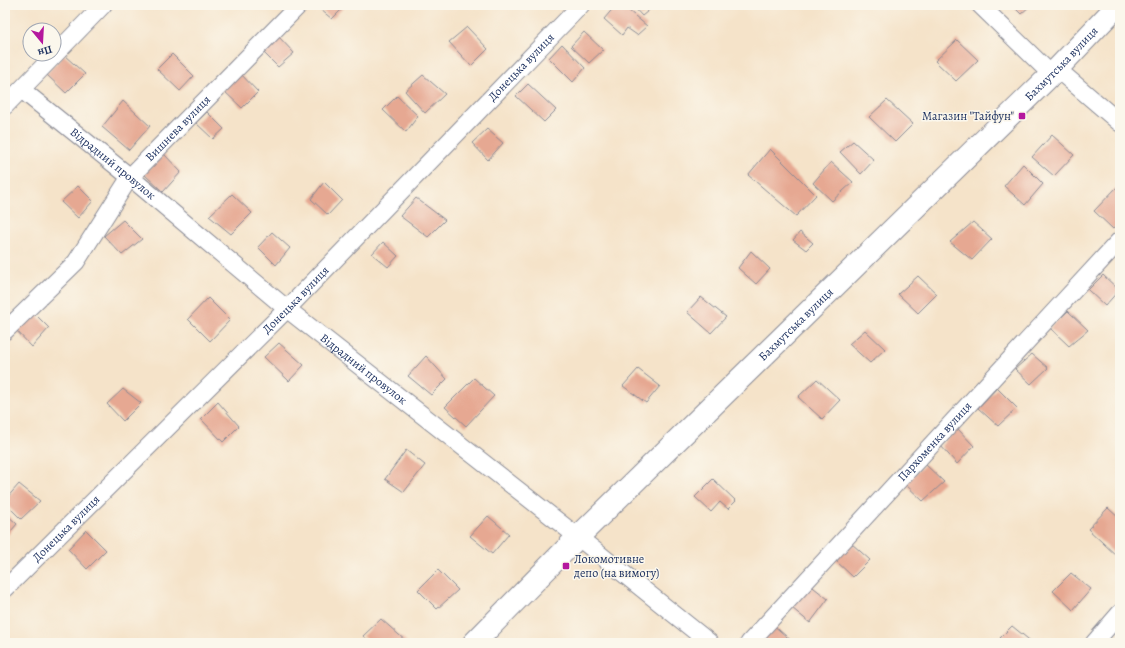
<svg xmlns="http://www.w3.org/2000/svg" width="1125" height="648" viewBox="0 0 1125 648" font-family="Alegreya,serif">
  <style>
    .building { fill: #e6a892 }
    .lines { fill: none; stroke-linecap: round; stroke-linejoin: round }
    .street-casing { stroke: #888994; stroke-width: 19 }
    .secondary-casing { stroke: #888994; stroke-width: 24 }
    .street { stroke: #fff; stroke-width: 17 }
    .secondary { stroke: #fff; stroke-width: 22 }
    .poi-dot { fill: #b5179e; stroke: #fbf7ec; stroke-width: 1.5 }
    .labels { text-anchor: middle; stroke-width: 3; stroke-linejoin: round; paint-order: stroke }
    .street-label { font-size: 12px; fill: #1b2f5e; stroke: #fbf7ec }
    .poi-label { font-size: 12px; fill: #1b2f5e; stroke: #fbf7ec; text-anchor: end }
  </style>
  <rect width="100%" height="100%" fill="#fbf7ec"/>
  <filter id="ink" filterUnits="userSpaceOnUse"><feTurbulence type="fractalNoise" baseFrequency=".025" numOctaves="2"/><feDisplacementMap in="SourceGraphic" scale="8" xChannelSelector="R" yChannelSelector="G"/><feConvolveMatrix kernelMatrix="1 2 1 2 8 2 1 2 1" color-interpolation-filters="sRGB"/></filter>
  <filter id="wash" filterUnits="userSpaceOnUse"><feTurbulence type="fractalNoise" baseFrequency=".012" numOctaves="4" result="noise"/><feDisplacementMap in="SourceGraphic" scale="16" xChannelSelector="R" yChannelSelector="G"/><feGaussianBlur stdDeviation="0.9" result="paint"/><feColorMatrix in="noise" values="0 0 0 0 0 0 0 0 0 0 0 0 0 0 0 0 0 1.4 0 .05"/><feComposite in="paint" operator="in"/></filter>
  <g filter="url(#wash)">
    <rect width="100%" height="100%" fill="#f5e3c9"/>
    <g id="blocks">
      <g class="building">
        <path d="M315,5h31l-14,14z"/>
        <path d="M616,5h6l25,21 -10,9 -10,-7 -5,7 -18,-16z"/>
        <path d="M632,5h21l1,1 -12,10z"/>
        <path d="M1012,5h19l-10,9z"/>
        <path d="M467,27l21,22 -17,17 -22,-24z"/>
        <path d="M584,32l19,18 -14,13 -18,-17z"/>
        <path d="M278,36l16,17 -16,14 -15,-15z"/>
        <path d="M957,40l21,20 -22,21 -21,-20z"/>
        <path d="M562,44l23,24 -12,14 -24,-24z"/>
        <path d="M172,54l22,22 -14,15 -23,-22z"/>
        <path d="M64,55l21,19 -19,19 -20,-19z"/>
        <path d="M239,72l19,20 -16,16 -19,-18z"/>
        <path d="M423,75l22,19 -20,19 -20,-22z"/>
        <path d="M528,84l28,26 -12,12 -28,-26z"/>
        <path d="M397,96l21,20 -12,16 -23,-22z"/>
        <path d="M887,100l26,24 -18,18 -26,-25z"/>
        <path d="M123,101l27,25 -21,24 -27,-23z"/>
        <path d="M207,112l17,17 -11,10 -17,-16z"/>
        <path d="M487,129l16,14 -15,17 -16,-17z"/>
        <path d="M1052,135l22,20 -20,21 -22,-19z"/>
        <path d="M853,141l21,19 -13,14 -21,-22z"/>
        <path d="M770,149l46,46 -20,21 -48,-41z"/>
        <path d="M164,154l17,18 -18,20 -19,-18z"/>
        <path d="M831,162l22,20 -21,19 -19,-18z"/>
        <path d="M1023,164l20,20 -18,21 -21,-19z"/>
        <path d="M324,182l18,18 -14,15 -17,-16z"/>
        <path d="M78,186l15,15 -15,17 -17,-16z"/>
        <path d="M1117,187l3,3v32l-7,7 -19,-18z"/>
        <path d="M232,194l20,19 -21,21 -22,-18z"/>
        <path d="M416,198l29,22 -17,17 -28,-21z"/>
        <path d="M123,220l19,19 -20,16 -18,-19z"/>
        <path d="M973,222l19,17 -20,21 -22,-18z"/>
        <path d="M272,232l18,16 -14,17 -18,-18z"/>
        <path d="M800,232l13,11 -7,7 -13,-10z"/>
        <path d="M383,242l15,14 -10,11 -16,-13z"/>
        <path d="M751,251l19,18 -14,15 -18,-16z"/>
        <path d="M1103,275l16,15 -14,16 -17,-16z"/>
        <path d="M918,276l19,18 -19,19 -20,-19z"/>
        <path d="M701,297l25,20 -15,16 -24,-21z"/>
        <path d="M208,298l22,22 -20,21 -22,-22z"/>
        <path d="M32,311l17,17 -17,19 -18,-19z"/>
        <path d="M1068,311l20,19 -19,16 -19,-18z"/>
        <path d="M865,330l20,19 -15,14 -21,-19z"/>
        <path d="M279,343l25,22 -15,16 -25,-24z"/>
        <path d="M1032,354l16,14 -17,16 -16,-15z"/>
        <path d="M426,356l21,23 -16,16 -23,-19z"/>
        <path d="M638,369l22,17 -14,17 -23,-17z"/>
        <path d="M474,378l20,18 -28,30 -21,-19z"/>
        <path d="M817,379l23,21 -18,19 -24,-22z"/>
        <path d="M997,388l20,20 -19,18 -20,-18z"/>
        <path d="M123,389l18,14 -18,18 -16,-17z"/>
        <path d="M218,402l21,24 -16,16 -22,-23z"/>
        <path d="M957,428l17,18 -17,18 -16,-18z"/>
        <path d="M406,450l19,15 -21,27 -19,-13z"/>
        <path d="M925,464l19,18 -21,19 -18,-17z"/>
        <path d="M713,479l23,22 -8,8 -8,-7 -9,10 -16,-15z"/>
        <path d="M19,484l21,17 -19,18 -16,-16v-3z"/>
        <path d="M1108,508l12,11v36l-2,2 -30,-28z"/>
        <path d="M5,513l12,11 -12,14z"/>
        <path d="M488,516l21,18 -17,20 -22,-18z"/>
        <path d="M86,530l20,20 -19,19 -19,-20z"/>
        <path d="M851,543l19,17 -17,17 -18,-17z"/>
        <path d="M438,570l20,20 -21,19 -19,-19z"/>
        <path d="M1071,573l20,16 -18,21 -20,-19z"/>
        <path d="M809,584l19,15 -18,24 -18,-15z"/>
        <path d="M381,619l26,23 -36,1 -8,-7z"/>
        <path d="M772,624l22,19h-38z"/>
        <path d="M1012,626l21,17h-28l-5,-5z"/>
      </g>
    </g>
  </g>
  <g filter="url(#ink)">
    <use href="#blocks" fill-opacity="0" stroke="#888994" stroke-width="1"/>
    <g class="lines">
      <g class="street-casing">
        <g id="street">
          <path d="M980,5l71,69"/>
          <path d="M1057,69l63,54"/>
          <path id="s1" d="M22,90l108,87 157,132 291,228 132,106"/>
          <path d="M5,106l98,-101"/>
          <path id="s2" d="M5,331l71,-69 54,-85 169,-172"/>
          <path id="s3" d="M5,589l282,-280 294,-304"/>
          <path id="s4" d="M749,643l371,-403"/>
          <path d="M1094,643l26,-30"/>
        </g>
      </g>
      <g class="secondary-casing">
        <g id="secondary">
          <path id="s5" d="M474,643l104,-106 479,-468 61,-64"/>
        </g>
      </g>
      <use href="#street" class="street"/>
      <use href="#secondary" class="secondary"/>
    </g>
  </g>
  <g class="poi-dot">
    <rect x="1018" y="112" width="8" height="8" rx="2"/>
    <rect x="562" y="562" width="8" height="8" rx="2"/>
  </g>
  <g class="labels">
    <g class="street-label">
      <text dy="4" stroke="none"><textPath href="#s5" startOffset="825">Бахмутська вулиця</textPath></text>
      <text dy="4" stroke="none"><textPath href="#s3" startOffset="734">Донецька вулиця</textPath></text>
      <text dy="4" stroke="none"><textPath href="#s2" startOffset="268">Вишнева вулиця</textPath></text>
      <text dy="4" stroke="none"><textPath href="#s1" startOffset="117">Відрадний провулок</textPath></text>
      <text dy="4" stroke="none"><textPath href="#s3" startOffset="410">Донецька вулиця</textPath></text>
      <text dy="4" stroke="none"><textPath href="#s5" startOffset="453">Бахмутська вулиця</textPath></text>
      <text dy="4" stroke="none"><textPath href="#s1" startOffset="441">Відрадний провулок</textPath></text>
      <text dy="4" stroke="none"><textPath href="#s4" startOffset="274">Пархоменка вулиця</textPath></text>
      <text dy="4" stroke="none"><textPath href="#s3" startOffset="86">Донецька вулиця</textPath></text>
    </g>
    <g class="poi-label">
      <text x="1014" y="120">Магазин "Тайфун"</text>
      <text x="574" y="563" text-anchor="start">Локомотивне<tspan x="574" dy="14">депо (на вимогу)</tspan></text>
    </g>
  </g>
  <rect width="1125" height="648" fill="none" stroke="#fbf7ec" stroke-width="20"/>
  <g transform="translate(42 42) rotate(162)"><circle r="19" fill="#fbf7ec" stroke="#a1a7b3"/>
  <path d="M0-3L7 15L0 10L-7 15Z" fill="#b5179e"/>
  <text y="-6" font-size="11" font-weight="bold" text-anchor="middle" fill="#1b2f5e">Пн</text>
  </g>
</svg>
